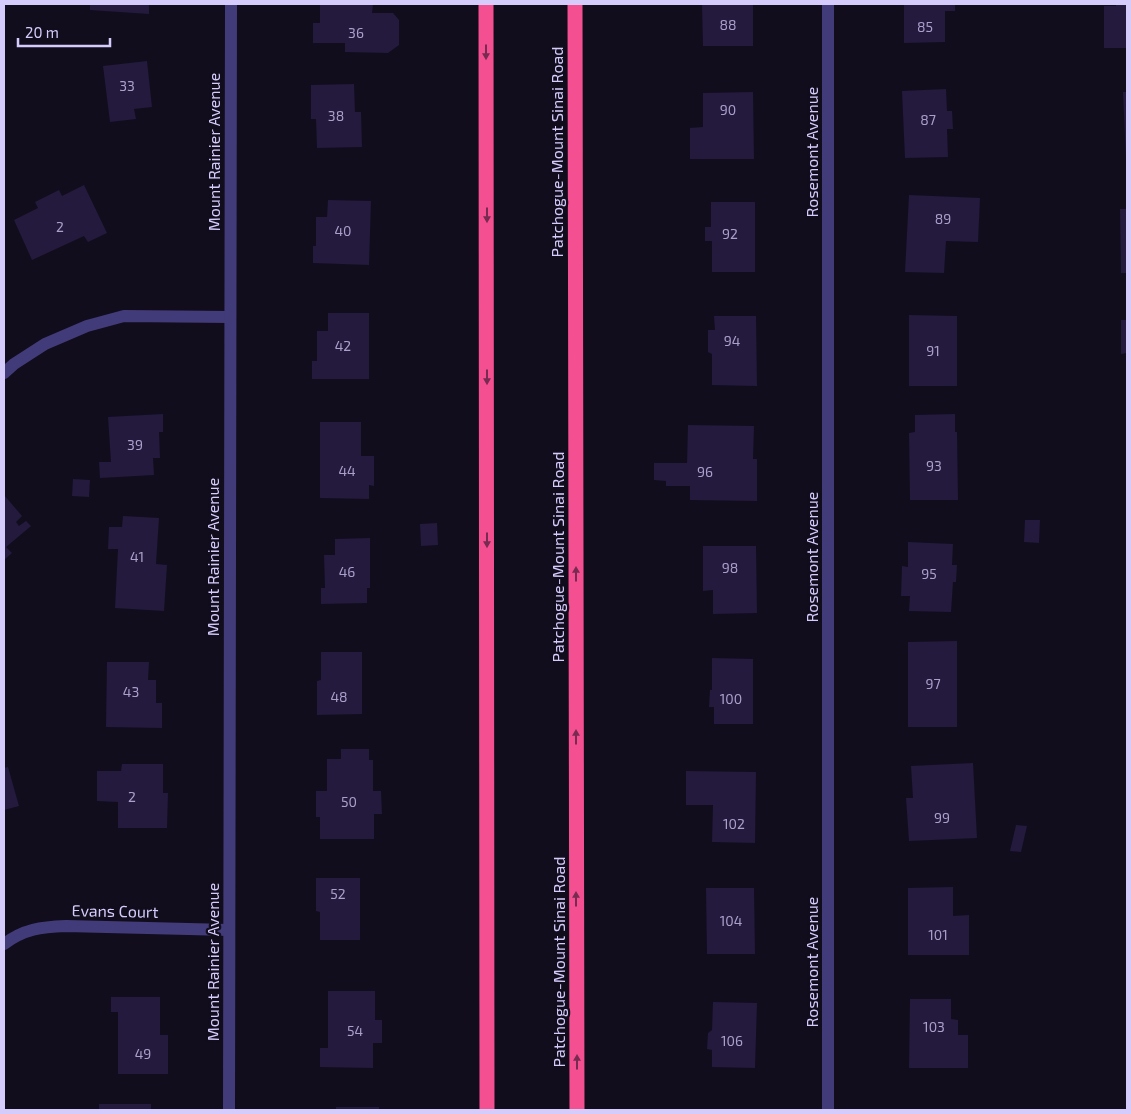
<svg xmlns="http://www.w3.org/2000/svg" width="1131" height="1114" viewBox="0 0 1131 1114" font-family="'Exo 2',sans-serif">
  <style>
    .building { fill: #241a3d }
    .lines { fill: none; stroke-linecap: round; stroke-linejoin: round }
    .minor { stroke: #423b79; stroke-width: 12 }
    .highway { stroke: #f44f90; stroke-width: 15 }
    .oneway { fill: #772b51 }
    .labels { text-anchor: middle; stroke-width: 4.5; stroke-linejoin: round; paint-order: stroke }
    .number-label { font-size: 14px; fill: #aaa0cc }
    .street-label { font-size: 16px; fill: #d6ccfc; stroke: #110d1d }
  </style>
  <rect width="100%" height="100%" fill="#110d1d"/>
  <g class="building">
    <path d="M90,4h59v10l-59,-4z"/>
    <path d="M320,4h53l-1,9h21l6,7v25l-11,8 -43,-1v-9h-32v-20h7z"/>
    <path d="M702,4h51v42h-50z"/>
    <path d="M904,4h51v7h-10v31l-41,1z"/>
    <path d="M1116,4h11v44h-23v-42h12z"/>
    <path d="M147,61l5,46 -18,2 2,10 -26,3 -7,-56z"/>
    <path d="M354,84l1,28h6l1,35 -45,1 -1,-29h-5v-34z"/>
    <path d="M946,89l1,22h5l1,18h-6l1,28 -43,1 -3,-67z"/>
    <path d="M753,92l1,67h-64v-31l13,-1v-34z"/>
    <path d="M1123,92h4v66h-1z"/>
    <path d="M84,185l23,48 -19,9 -4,-6 -52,24 -18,-40 24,-12 -3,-6 24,-12 3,6z"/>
    <path d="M909,195l71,3 -2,44 -32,-1 -2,32 -39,-1z"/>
    <path d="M328,200l43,1 -2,64 -56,-2v-17h3v-29h11z"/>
    <path d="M711,202h44v70h-43v-31h-7v-14h6z"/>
    <path d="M1120,209h7v64h-6z"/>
    <path d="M328,313h41v66h-57v-18h5v-30h11z"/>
    <path d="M909,315l48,1v70h-48z"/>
    <path d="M714,316h42l1,70 -45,-1v-31l-4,-2v-22h7z"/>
    <path d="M1121,320h6v33l-6,1z"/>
    <path d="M163,414v18h-4l1,26h-7l1,17 -54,3 -1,-16h12l-3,-45z"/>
    <path d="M955,414v18h2l1,68h-48l-1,-67 6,-1v-17z"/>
    <path d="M320,422h41v34h13v30l-5,-1v14l-49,-1z"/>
    <path d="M688,425l66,1 -1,33h4v42l-67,-1v-14h-24v-5l-12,-1v-17h33z"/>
    <path d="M73,479l17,1 -1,17 -17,-1z"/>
    <path d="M4,495l18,21 -6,6 3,4 7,-5 5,5 -25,21 6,6 -8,7z"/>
    <path d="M123,516l36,2 -3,46 11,1 -3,46 -49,-3 3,-59h-10l1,-22h13z"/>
    <path d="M1025,520h15l-1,23 -15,-1z"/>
    <path d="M437,523l1,22 -17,1 -1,-22z"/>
    <path d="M370,538v50h-3v15l-46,1v-16h4l-1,-33h11v-16z"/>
    <path d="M908,542l45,2 -1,21h5l-1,17h-3l-2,30 -42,-1 1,-15h-9l1,-30 6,1z"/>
    <path d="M703,546h53l1,67 -44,1v-24l-10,1z"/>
    <path d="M957,641v86h-49v-85z"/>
    <path d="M321,652h41v62l-45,1v-34l4,-1z"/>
    <path d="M712,658l41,1v65h-39v-17h-5l1,-17h2z"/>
    <path d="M107,662h42l-1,18h8v23h6v25l-56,-1z"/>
    <path d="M341,749h28v11h4v31h8l1,23h-8v25h-54v-22h-4v-26h11v-32h14z"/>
    <path d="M973,763l4,75 -68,3 -3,-43h7l-2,-32z"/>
    <path d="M122,764h41v29h5l-1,35h-49v-26l-21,-1v-30h24z"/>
    <path d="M8,767l11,39 -15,4v-42z"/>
    <path d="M686,771l70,1 -1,71 -43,-1 1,-37h-27z"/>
    <path d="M1016,825l11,1 -6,26 -11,-1z"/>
    <path d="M316,878h44v62h-40v-28l-4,-1z"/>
    <path d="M953,887v29l16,-1v40h-61v-67z"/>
    <path d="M706,888h48l1,66h-48z"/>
    <path d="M328,991h47v29h7v23h-9v25l-53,-1v-19h8z"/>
    <path d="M111,997h49v38h8v39h-50v-62h-7z"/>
    <path d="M910,999h41v20l7,1v15h10v33h-59z"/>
    <path d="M713,1002l44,1 -2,65 -43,-1v-17l-5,-1 1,-16 4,-3z"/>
    <rect x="99" y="1104" width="52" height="6"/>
    <rect x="336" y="1107" width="43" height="3"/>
  </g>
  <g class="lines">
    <g class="minor">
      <path d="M828,4v1106"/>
      <path d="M4,373l10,-9 31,-20 42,-18 37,-10 106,1"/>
      <path d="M4,944c20,-15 37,-17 62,-18l163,4"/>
      <path d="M229,1110l2,-1106"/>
    </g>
    <g class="highway">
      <path d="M486,4l1,1106"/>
      <path d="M575,4l2,1106"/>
    </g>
  </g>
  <defs><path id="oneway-solid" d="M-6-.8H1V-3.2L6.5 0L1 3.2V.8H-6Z" transform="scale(1.25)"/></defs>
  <g class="oneway">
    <use href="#oneway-solid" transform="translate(486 52) rotate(90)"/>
    <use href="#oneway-solid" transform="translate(487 215) rotate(90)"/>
    <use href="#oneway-solid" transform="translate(487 377) rotate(90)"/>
    <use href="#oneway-solid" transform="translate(487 540) rotate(90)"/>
    <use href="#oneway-solid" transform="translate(576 574) rotate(-90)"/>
    <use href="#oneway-solid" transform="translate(576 737) rotate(-90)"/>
    <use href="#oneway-solid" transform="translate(576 899) rotate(-90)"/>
    <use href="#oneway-solid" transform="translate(577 1062) rotate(-90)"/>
  </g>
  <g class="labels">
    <g class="number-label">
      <text x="728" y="30">88</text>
      <text x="925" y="32">85</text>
      <text x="356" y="38">36</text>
      <text x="127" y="91">33</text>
      <text x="728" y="115">90</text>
      <text x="336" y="121">38</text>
      <text x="928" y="125">87</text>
      <text x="943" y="224">89</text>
      <text x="60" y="232">2</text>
      <text x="343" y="236">40</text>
      <text x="730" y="239">92</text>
      <text x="732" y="346">94</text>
      <text x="343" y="351">42</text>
      <text x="933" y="356">91</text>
      <text x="135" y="450">39</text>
      <text x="934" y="471">93</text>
      <text x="347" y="476">44</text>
      <text x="705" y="477">96</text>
      <text x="137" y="562">41</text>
      <text x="730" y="573">98</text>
      <text x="347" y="577">46</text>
      <text x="929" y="579">95</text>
      <text x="933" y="689">97</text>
      <text x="131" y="697">43</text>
      <text x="339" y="702">48</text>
      <text x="731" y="704">100</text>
      <text x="132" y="802">2</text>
      <text x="349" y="807">50</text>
      <text x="942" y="823">99</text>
      <text x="734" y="829">102</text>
      <text x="338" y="899">52</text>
      <text x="731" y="926">104</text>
      <text x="938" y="940">101</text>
      <text x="934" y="1032">103</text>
      <text x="355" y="1036">54</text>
      <text x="732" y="1046">106</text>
      <text x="143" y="1059">49</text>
    </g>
    <g class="street-label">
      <text transform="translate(214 152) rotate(-90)" y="6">Mount Rainier Avenue</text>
      <text transform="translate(557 152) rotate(-90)" y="6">Patchogue-Mount Sinai Road</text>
      <text transform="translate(812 152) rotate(-90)" y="6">Rosemont Avenue</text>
      <text transform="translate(213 557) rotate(-90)" y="6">Mount Rainier Avenue</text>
      <text transform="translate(558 557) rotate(-90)" y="6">Patchogue-Mount Sinai Road</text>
      <text transform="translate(812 557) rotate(-90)" y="6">Rosemont Avenue</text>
      <text transform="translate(115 911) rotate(1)" y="6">Evans Court</text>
      <text transform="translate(213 962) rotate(-90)" y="6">Mount Rainier Avenue</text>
      <text transform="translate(559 962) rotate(-90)" y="6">Patchogue-Mount Sinai Road</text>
      <text transform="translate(812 962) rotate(-90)" y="6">Rosemont Avenue</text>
    </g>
  </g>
  <rect width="1131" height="1114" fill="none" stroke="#d6ccfc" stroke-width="10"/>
  <path d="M18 38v8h92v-8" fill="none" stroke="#d6ccfc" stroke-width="2.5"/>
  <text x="25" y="38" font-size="15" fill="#d6ccfc" stroke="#110d1d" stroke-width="4" paint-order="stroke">20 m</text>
</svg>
